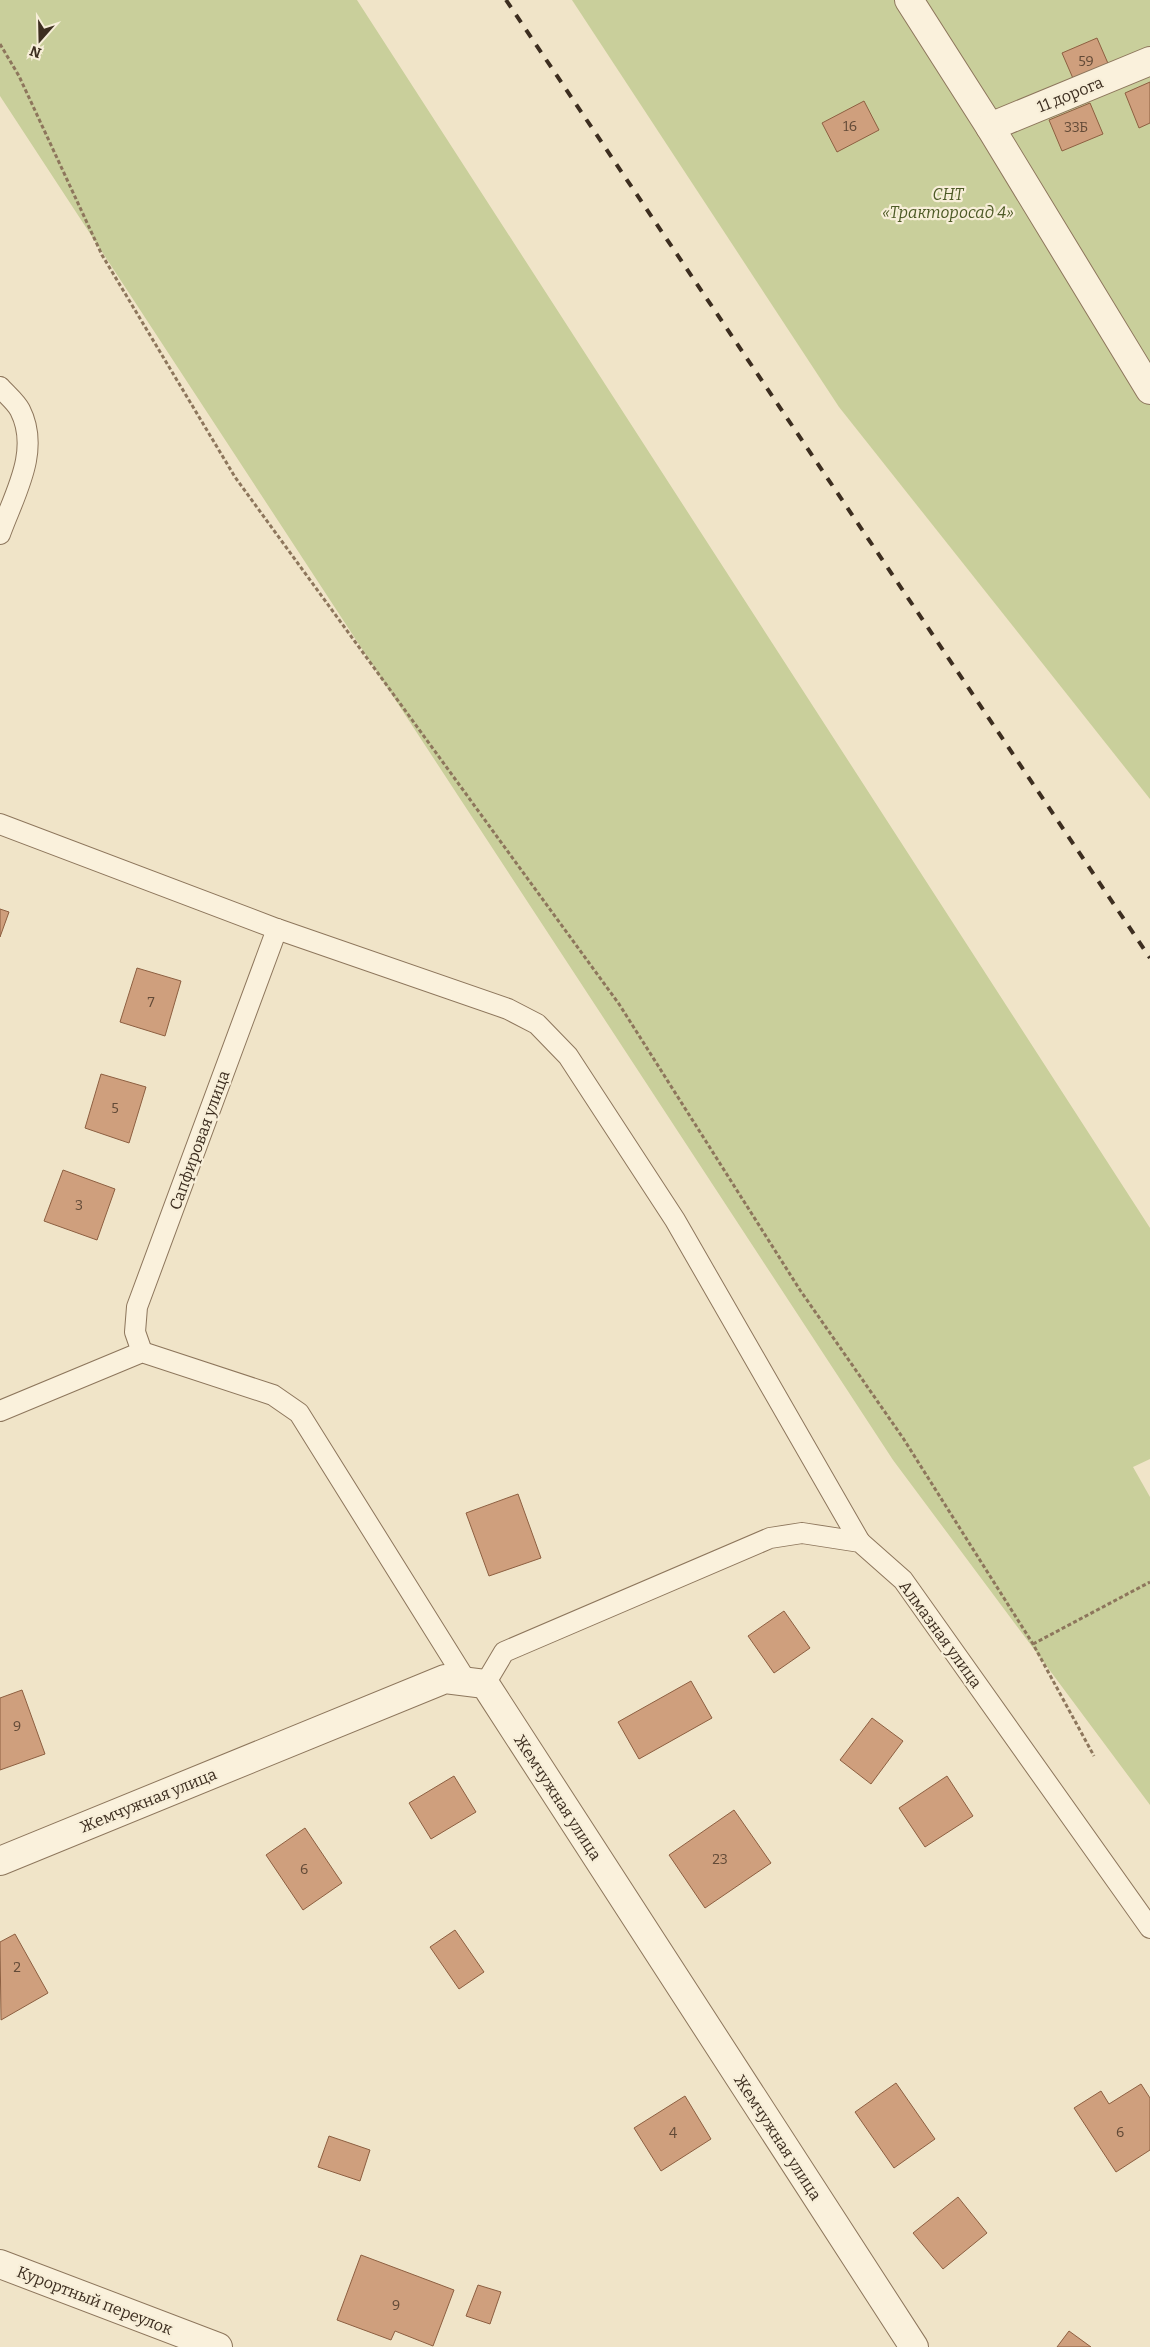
<svg xmlns="http://www.w3.org/2000/svg" width="1150" height="2347" viewBox="0 0 1150 2347" font-family="Bitter,serif">
  <style>
    .green { fill: #c9cf9b }
    .building { fill: #cf9f7d; stroke: #8d5f41 }
    .lines { fill: none; stroke-linecap: round; stroke-linejoin: round }
    .lane-casing { stroke: #8d765c; stroke-width: 22 }
    .street-casing { stroke: #8d765c; stroke-width: 30 }
    .path { stroke: #8d765c; stroke-width: 3; stroke-dasharray: 4 2.5; stroke-linecap: butt }
    .lane { stroke: #faf1dc; stroke-width: 20 }
    .street { stroke: #faf1dc; stroke-width: 28 }
    .rail { stroke: #3d2e20; stroke-width: 4; stroke-dasharray: 9 9; stroke-linecap: butt }
    .labels { text-anchor: middle; stroke-width: 4.5; stroke-linejoin: round; paint-order: stroke }
    .number-label { font-size: 14px; fill: #624a37 }
    .street-label { font-size: 16px; fill: #3d2e20; stroke: #f7eed8 }
    .park-label { font-size: 16px; font-style: italic; fill: #4d5a26; stroke: #f7eed8 }
  </style>
  <rect width="100%" height="100%" fill="#f0e4c8"/>
  <g class="green">
    <path d="M0,0h357l793,1228v231l-17,8 17,30v308l-257,-345 -893,-1364z"/>
    <path d="M572,0h578v799l-311,-392z"/>
  </g>
  <g class="building">
    <path d="M1097,38l13,30 -35,15 -13,-30z"/>
    <path d="M1150,82v41l-11,5 -14,-35z"/>
    <path d="M864,101l15,29 -42,22 -15,-29z"/>
    <path d="M1090,103l13,31 -41,17 -13,-31z"/>
    <path d="M0,909l9,3 -9,25z"/>
    <path d="M137,968l44,13 -16,55 -45,-14z"/>
    <path d="M101,1074l45,13 -17,56 -44,-15z"/>
    <path d="M63,1170l52,19 -18,51 -53,-19z"/>
    <path d="M518,1494l23,64 -52,18 -23,-63z"/>
    <path d="M784,1611l26,37 -36,25 -26,-37z"/>
    <path d="M691,1681l21,37 -73,41 -21,-37z"/>
    <path d="M22,1690l23,64 -45,16v-72z"/>
    <path d="M872,1718l31,23 -32,43 -31,-24z"/>
    <path d="M454,1776l22,36 -45,27 -22,-36z"/>
    <path d="M947,1776l26,40 -48,31 -26,-39z"/>
    <path d="M734,1810l37,53 -66,45 -36,-53z"/>
    <path d="M305,1828l37,55 -39,27 -37,-55z"/>
    <path d="M455,1930l29,42 -25,17 -29,-42z"/>
    <path d="M15,1934l33,59 -47,27 -1,-78z"/>
    <path d="M896,2083l39,56 -41,29 -39,-56z"/>
    <path d="M1141,2084l9,14v52l-34,22 -42,-64 27,-17 8,13z"/>
    <path d="M685,2096l26,43 -50,32 -27,-43z"/>
    <path d="M329,2136l41,14 -10,31 -42,-14z"/>
    <path d="M958,2197l29,36 -44,36 -30,-36z"/>
    <path d="M361,2255l93,35 -21,56 -38,-15 -4,9 -54,-20z"/>
    <path d="M478,2285l23,7 -11,32 -24,-8z"/>
    <path d="M1069,2331l22,16h-34z"/>
  </g>
  <g class="lines">
    <g class="lane-casing">
      <g id="lane">
        <path d="M0,387c6,7 16,15 20,23 21,41 -6,85 -20,124"/>
        <path d="M0,824l277,105 231,80 29,15 31,32 107,164 185,322"/>
        <path d="M142,1352l-7,-20 2,-25 140,-378"/>
        <path d="M0,1411l142,-59 131,43 26,18 168,269"/>
        <path d="M485,1684l19,-32 266,-114 32,-5 58,9 43,38 247,348"/>
      </g>
    </g>
    <g class="street-casing">
      <g id="street">
        <path d="M909,0l81,127 160,263"/>
        <path d="M990,127l160,-66"/>
        <path d="M0,1861l445,-182 40,5 429,663"/>
        <path d="M0,2264l218,83"/>
      </g>
    </g>
    <g class="path">
      <path d="M0,44l19,32 83,179 133,222 384,527 181,286 103,148 68,108 62,98 61,112"/>
      <path d="M1033,1644l117,-62"/>
    </g>
    <use href="#lane" class="lane"/>
    <use href="#street" class="street"/>
    <path class="rail" d="M506,0l644,958"/>
  </g>
  <g class="labels">
    <g class="number-label">
      <text x="1086" y="66">59</text>
      <text x="850" y="131">16</text>
      <text x="1076" y="132">33Б</text>
      <text x="151" y="1007">7</text>
      <text x="115" y="1113">5</text>
      <text x="79" y="1210">3</text>
      <text x="17" y="1731">9</text>
      <text x="720" y="1864">23</text>
      <text x="304" y="1874">6</text>
      <text x="17" y="1972">2</text>
      <text x="1120" y="2137">6</text>
      <text x="673" y="2138">4</text>
      <text x="396" y="2310">9</text>
    </g>
    <g class="street-label">
      <text transform="translate(1070 94) rotate(-22)" y="6">11 дорога</text>
      <text transform="translate(199 1140) rotate(-70)" y="6">Сапфировая улица</text>
      <text transform="translate(941 1634) rotate(54)" y="6">Алмазная улица</text>
      <text transform="translate(558 1797) rotate(57)" y="6">Жемчужная улица</text>
      <text transform="translate(148 1800) rotate(-22)" y="6">Жемчужная улица</text>
      <text transform="translate(778 2137) rotate(57)" y="6">Жемчужная улица</text>
      <text transform="translate(95 2300) rotate(21)" y="6">Курортный переулок</text>
    </g>
    <g class="park-label">
      <text x="948" y="200">СНТ<tspan x="948" dy="18">«Тракторосад 4»</tspan></text>
    </g>
  </g>
  <g transform="translate(40 40) rotate(200)" stroke="#f7eed8" stroke-width="4" paint-order="stroke">
  <path d="M0-4L9 19L0 12L-9 19Z" fill="#3d2e20"/>
  <text y="-8" font-size="14" font-weight="bold" text-anchor="middle" fill="#3d2e20">N</text>
  </g>
</svg>
